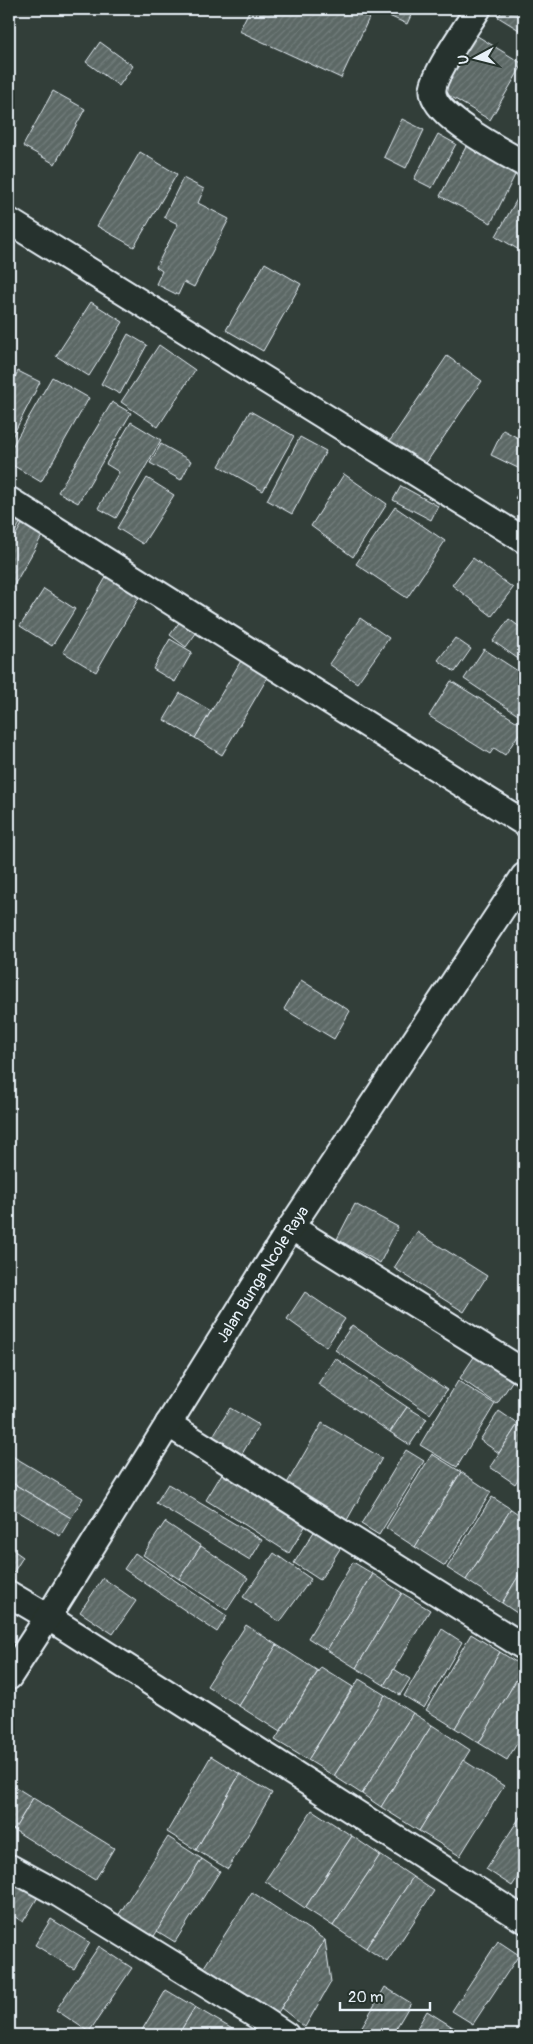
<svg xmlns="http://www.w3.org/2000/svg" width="533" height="2044" viewBox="0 0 533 2044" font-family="Pangolin,sans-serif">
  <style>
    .building { fill: url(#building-hatch); stroke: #e8f1f8 }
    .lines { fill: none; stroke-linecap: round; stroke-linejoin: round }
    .street-casing { stroke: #e8f1f8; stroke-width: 29 }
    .street { stroke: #26332d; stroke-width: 25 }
    .labels { text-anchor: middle; stroke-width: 4.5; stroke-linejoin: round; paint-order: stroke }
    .street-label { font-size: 16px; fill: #e8f1f8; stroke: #26332d }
  </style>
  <defs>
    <pattern id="building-hatch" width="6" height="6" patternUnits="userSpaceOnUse" patternTransform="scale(1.25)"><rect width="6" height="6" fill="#5c6865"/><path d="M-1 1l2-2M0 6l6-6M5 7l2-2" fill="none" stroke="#737e7c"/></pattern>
  </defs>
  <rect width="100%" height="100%" fill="#323e39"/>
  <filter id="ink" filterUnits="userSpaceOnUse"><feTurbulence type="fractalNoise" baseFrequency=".02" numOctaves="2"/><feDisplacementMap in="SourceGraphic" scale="10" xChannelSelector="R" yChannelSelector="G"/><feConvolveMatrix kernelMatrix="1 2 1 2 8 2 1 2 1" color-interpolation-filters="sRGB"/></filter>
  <g filter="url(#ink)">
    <g class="building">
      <path d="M250,9h99l20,9 -28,60 -102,-47z"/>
      <path d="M379,9h35l-7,15 -29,-13z"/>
      <path d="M503,9h21v24l-26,-16z"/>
      <path d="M474,34l49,30 -33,56 -50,-30z"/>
      <path d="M100,42l33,24 -14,20 -33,-24z"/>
      <path d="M53,91l32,18 -30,55 -32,-18z"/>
      <path d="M402,119l22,11 -18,38 -22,-11z"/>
      <path d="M438,134l18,10 -24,44 -18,-9z"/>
      <path d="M467,145l50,26 -26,52 -51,-27z"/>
      <path d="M140,152l37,22 -43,73 -37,-21z"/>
      <path d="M183,178l21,11 -6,14 31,16 -35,68 -10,-5 -6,13 -22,-11 6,-13 -6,-4 22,-43 -14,-7z"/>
      <path d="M524,187v66l-28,-17z"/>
      <path d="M9,247l6,4 -6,10z"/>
      <path d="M265,263l36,21 -38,67 -37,-21z"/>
      <path d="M91,302l32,20 -34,54 -33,-20z"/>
      <path d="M128,334l19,11 -27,49 -19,-10z"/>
      <path d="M159,345l36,25 -37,57 -37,-25z"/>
      <path d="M447,356l35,25 -60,88 -35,-24z"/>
      <path d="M18,371l22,11 -31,61v-53z"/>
      <path d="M52,377l37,21 -48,84 -32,-19v-11z"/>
      <path d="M112,402l19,11 -53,90 -20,-11z"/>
      <path d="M250,411l44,25 -31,55 -44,-25z"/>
      <path d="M131,422l30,18 -45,78 -18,-10 21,-36 -13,-8z"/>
      <path d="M503,430l21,11v30l-33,-16z"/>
      <path d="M300,437l26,14 -34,63 -25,-14z"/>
      <path d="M161,444l30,17 -10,19 -31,-17z"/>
      <path d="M344,474l43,30 -34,53 -42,-31z"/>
      <path d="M147,478l27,17 -31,49 -26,-16z"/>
      <path d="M524,485v19l-9,-6z"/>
      <path d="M401,486l37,20 -7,14 -38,-20z"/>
      <path d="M395,507l50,34 -38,57 -51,-34z"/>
      <path d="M9,512l13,8 -13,22z"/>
      <path d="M22,524l20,12 -33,58v-47z"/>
      <path d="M473,558l40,30 -21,28 -40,-31z"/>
      <path d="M108,574l33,20 -45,78 -33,-20z"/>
      <path d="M44,589l31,20 -23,37 -32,-20z"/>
      <path d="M186,613l16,12 -16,22 -16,-12z"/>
      <path d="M360,618l29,20 -32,45 -28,-19z"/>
      <path d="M509,619l15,11v33l-31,-22z"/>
      <path d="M455,638l16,11 -16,23 -17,-12z"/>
      <path d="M170,639l22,13 -17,30 -22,-13z"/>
      <path d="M484,649l40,26v44l-60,-40z"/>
      <path d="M245,654l27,16 -50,85 -27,-17z"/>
      <path d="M451,681l73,45 -19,29 -11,-7 -4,6 -61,-38z"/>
      <path d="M180,693l31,18 -16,27 -31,-18z"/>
      <path d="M301,980l49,31 -16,28 -50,-30z"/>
      <path d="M355,1204l43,23 -18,36 -43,-24z"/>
      <path d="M417,1232l70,44 -23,36 -70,-44z"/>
      <path d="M305,1292l40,27 -19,28 -39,-28z"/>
      <path d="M352,1325l95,65 -17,24 -95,-64z"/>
      <path d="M480,1348l37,26 -20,30 -37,-26z"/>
      <path d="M335,1358l72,49 -17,25 -72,-48z"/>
      <path d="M458,1381l37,23 -38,63 -37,-22z"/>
      <path d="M407,1407l20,12 -17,26 -20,-13z"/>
      <path d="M230,1408l29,17 -17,29 -29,-18z"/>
      <path d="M499,1411l19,13 -19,29 -19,-13z"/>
      <path d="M524,1415v54l-9,15 -25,-17z"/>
      <path d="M322,1423l60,35 -35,62 -61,-35z"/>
      <path d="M406,1450l18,11 -45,74 -18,-11z"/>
      <path d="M9,1454l74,44 -12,20 -62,-37z"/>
      <path d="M432,1454l29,18 -46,75 -29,-19z"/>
      <path d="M226,1467l83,53 -20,33 -83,-53z"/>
      <path d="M461,1472l30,20 -46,74 -30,-19z"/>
      <path d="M9,1481l62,37 -11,18 -51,-30z"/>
      <path d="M168,1484l94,56 -12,20 -94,-57z"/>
      <path d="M492,1497l19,12 -45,71 -19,-12z"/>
      <path d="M511,1509l13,9v49l-22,36 -36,-23z"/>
      <path d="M165,1522l36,24 -22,33 -36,-24z"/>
      <path d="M319,1524l26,17 -25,39 -26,-17z"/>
      <path d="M201,1546l47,32 -21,32 -48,-31z"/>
      <path d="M9,1547l14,10 -11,18 -3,-3z"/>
      <path d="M135,1553l92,63 -10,16 -93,-63z"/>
      <path d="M274,1553l37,26 -31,43 -37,-25z"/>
      <path d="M353,1562l20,12 -46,76 -19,-12z"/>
      <path d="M524,1567v48l-1,2 -21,-14z"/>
      <path d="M373,1574l29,19 -46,75 -29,-18z"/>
      <path d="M103,1578l33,23 -23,33 -33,-22z"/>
      <path d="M402,1593l28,17 -46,75 -28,-17z"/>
      <path d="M246,1625l31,20 -38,61 -32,-20z"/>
      <path d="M442,1629l20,13 -38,66 -20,-12z"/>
      <path d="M471,1634l29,18 -45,76 -29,-18z"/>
      <path d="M277,1645l41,26 -38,61 -41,-26z"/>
      <path d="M500,1652l24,15 -45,76 -24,-15z"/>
      <path d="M321,1667l32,20 -45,73 -33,-20z"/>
      <path d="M524,1667v65l-17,28 -28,-17z"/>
      <path d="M394,1669l16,10 -10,16 -16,-10z"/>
      <path d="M359,1679l26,16 -51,81 -26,-16z"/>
      <path d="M385,1695l28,18 -51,81 -28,-18z"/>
      <path d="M413,1713l19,12 -51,82 -19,-13z"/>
      <path d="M432,1725l38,25 -51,81 -38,-24z"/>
      <path d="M211,1756l29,18 -44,76 -29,-18z"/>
      <path d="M463,1760l41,26 -44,70 -41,-25z"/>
      <path d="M240,1774l32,19 -44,76 -32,-19z"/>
      <path d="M9,1783l24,15 -19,32 -5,-3z"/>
      <path d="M33,1798l81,50 -19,32 -81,-50z"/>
      <path d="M312,1810l40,26 -47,72 -40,-27z"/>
      <path d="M524,1811v57l-12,18 -26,-17z"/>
      <path d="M352,1836l28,19 -47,71 -28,-18z"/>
      <path d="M168,1837l34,22 -51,82 -35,-22z"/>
      <path d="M380,1855l33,22 -47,71 -33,-22z"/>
      <path d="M202,1859l18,12 -45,71 -18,-11z"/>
      <path d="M413,1877l21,14 -47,71 -21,-14z"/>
      <path d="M9,1879l29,18 -15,25 -14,-9z"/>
      <path d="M252,1892l73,48 -48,74 -73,-47z"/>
      <path d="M51,1919l39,24 -16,26 -39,-24z"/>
      <path d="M325,1940l6,42 -26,45 -24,-19z"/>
      <path d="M498,1941l21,14 -46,69 -21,-13z"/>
      <path d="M99,1946l33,22 -43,64 -33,-22z"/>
      <path d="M385,1987l26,16 -19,32h-35z"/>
      <path d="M166,1990l29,17 -17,28h-39z"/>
      <path d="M195,2007l39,23 -3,5h-53z"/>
      <path d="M427,2011l24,15 -6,9h-32z"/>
      <path d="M451,2026l15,9h-21z"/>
    </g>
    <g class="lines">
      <g class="street-casing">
        <g id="street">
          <path d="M478,9c-10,16 -44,64 -45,80 -3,26 71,63 91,75"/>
          <path d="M9,221l515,319"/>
          <path d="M9,500l515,323"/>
          <path d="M291,1227l233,145"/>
          <path d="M168,1424l356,223"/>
          <path d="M9,1594l39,23 476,303"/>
          <path id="s1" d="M9,1677l39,-60 243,-390 233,-351"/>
          <path d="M9,1867l50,27 203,125 24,16"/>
        </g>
      </g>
      <use href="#street" class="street"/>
    </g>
  </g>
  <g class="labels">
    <g class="street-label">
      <text dy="6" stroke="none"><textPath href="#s1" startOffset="476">Jalan Bunga Ncole Raya</textPath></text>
    </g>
  </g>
  <rect width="533" height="2044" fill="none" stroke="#26332d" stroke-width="30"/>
  <rect x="15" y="15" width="503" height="2014" fill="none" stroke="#e8f1f8" stroke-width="2" filter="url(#ink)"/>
  <g transform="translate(476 58) rotate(263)" stroke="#26332d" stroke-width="4" paint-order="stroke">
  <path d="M0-4L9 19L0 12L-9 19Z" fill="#e8f1f8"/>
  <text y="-8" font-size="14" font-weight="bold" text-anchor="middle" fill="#e8f1f8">U</text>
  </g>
  <path d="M340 2002v8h90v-8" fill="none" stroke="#e8f1f8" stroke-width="2.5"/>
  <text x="348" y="2002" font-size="15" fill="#e8f1f8" stroke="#26332d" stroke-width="4" paint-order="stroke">20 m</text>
</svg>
